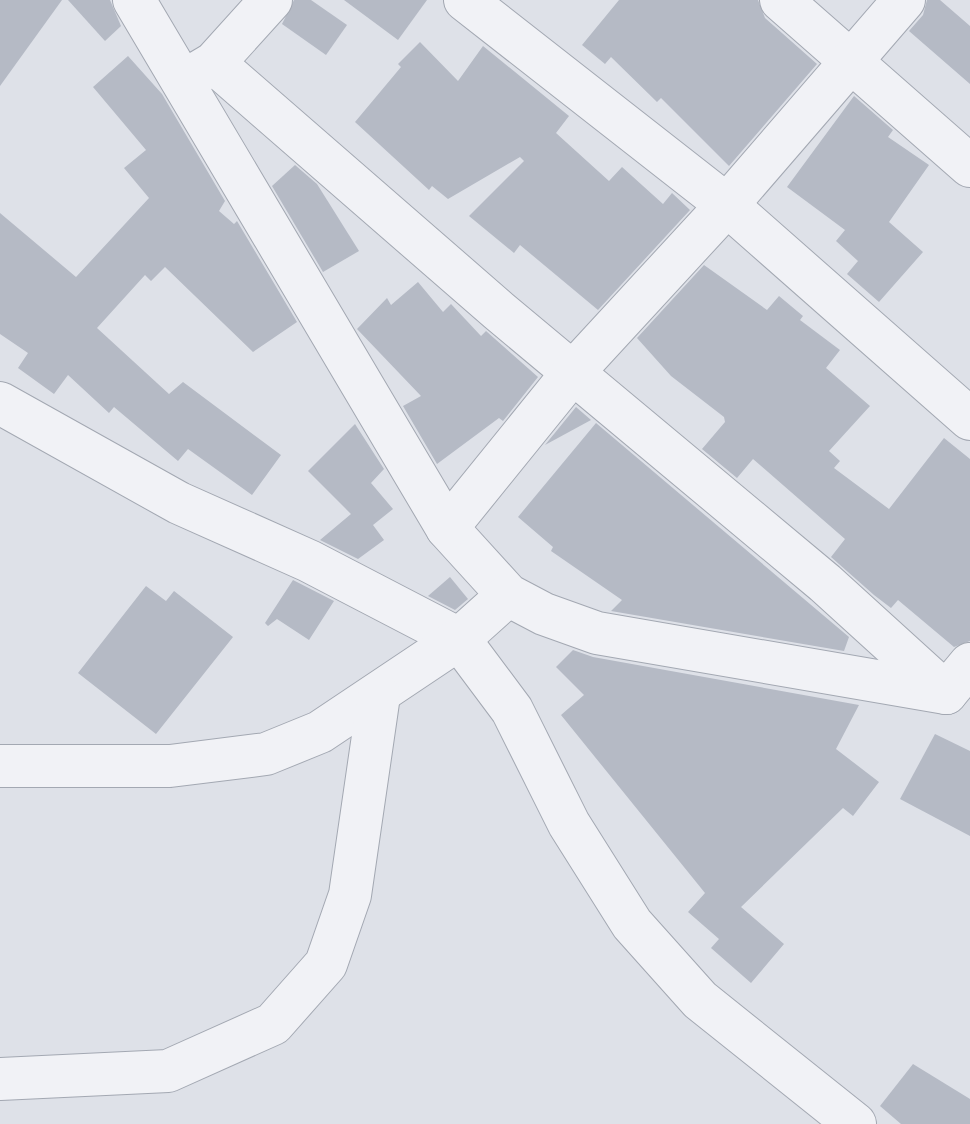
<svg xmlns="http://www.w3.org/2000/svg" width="970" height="1124" viewBox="0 0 970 1124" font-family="'Nunito Sans',sans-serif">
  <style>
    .building { fill: #b5bac5 }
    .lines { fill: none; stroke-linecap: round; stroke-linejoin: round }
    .minor-casing { stroke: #a3a8b2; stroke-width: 44 }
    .minor { stroke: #f1f2f6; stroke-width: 42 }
  </style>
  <rect width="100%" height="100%" fill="#dee1e8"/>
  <g class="building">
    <path d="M0,0h62l-62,86z"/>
    <path d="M68,0h42l11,26 -16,15z"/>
    <path d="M294,0h17l36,25 -21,30 -44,-31z"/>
    <path d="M344,0h83l-29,40z"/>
    <path d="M619,0h139l7,18 52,46 -88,102 -68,-68 -4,4 -46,-45 -6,7 -23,-19z"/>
    <path d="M927,0h13l30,26v58l-61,-53 14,-16z"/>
    <path d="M420,42l38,39 25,-35 86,70 -13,17 53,48 13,-14 41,37 9,-11 18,17 -92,100 -78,-65 -6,8 -45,-37 55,-55 -4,-4 -72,42 -16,-13 -3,4 -74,-68 46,-55 -3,-3z"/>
    <path d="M128,56l34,38 63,107 -6,10 15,13 3,-3 60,101 -44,30 -88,-85 -14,14 -6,-6 -48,53 72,66 14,-12 98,73 -29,40 -64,-46 -10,12 -64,-54 -5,6 -41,-38 -14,19 -36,-26 10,-15 -28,-19v-121l76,64 73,-79 -25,-30 22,-18 -53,-63z"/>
    <path d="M854,96l39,34 -5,7 41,28 -40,57 34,30 -44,50 -32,-28 11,-13 -22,-20 9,-11 -58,-43z"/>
    <path d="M295,165l22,19 42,67 -36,21 -51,-86z"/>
    <path d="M704,265l63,45 12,-14 24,20 -3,4 40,30 -14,18 44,38 -41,45 11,10 -6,7 55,41 55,-71 26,21v182l-16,6 -56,-47 -7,8 -17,-13 -43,-38 14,-18 -92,-80 -16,19 -35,-29 23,-27 -1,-5 -53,-41 -34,-38z"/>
    <path d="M418,282l25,30 8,-8 30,32 5,-5 52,46 -35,44 -4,-3 -62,46 -34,-58 18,-10 -64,-67 30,-31 4,7z"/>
    <path d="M576,407l15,13 -46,25z"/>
    <path d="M596,423l253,214 -5,14 -233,-40 11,-11 -71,-49 2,-4 -35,-30z"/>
    <path d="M355,424l29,45 -13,14 22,26 -20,16 11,15 -26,19 -38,-19 31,-26 -43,-43z"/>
    <path d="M450,577l18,22 -13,11 -27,-14z"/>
    <path d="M293,580l41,21 -25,39 -32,-21 -9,7 -3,-3z"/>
    <path d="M146,586l20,15 8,-10 59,46 -77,97 -78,-61z"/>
    <path d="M573,650l20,7 266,48 -23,44 43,33 -26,34 -10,-8 -102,99 43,37 -33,39 -40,-35 8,-9 -31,-27 17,-19 -144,-178 23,-20 -28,-28z"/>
    <path d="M935,734l35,17v85l-70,-37z"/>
    <path d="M913,1064l57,35v25h-69l-21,-18z"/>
  </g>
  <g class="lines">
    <g class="minor-casing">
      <g id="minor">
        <path d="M134,0l313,528 61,67 36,19 53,19 349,60 24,-29"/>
        <path d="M465,0l262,205 243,214"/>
        <path d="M781,0l189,166"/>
        <path d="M214,63l285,248 326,272 121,110"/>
        <path d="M192,76l22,-13 57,-63"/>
        <path d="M0,403l179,100 130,58 150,78 49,-44"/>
        <path d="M447,528l127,-157 153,-166 177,-205"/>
        <path d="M0,766h170l96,-12 54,-22 139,-93 53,71 57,114 63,100 68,76 155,124"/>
        <path d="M0,1079l168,-8 105,-47 53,-60 24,-69 29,-200"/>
      </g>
    </g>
    <use href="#minor" class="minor"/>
  </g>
</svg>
